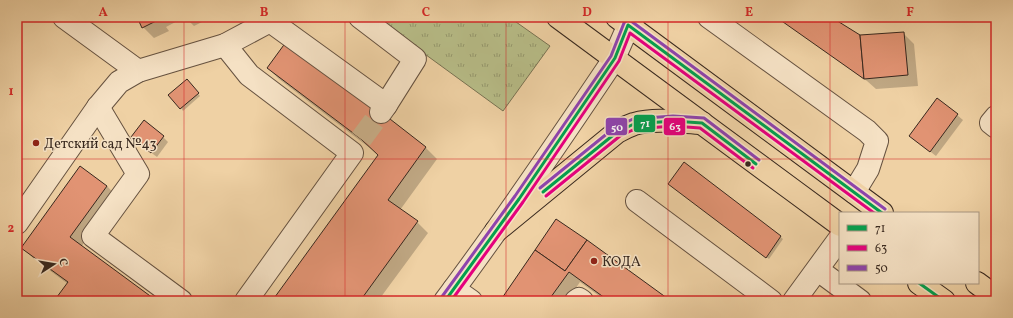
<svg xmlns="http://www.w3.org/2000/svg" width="1013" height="318" viewBox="0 0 1013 318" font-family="Vollkorn,serif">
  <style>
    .park { fill: url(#park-tufts); stroke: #787252 }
    .shadow { fill: #0003 }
    .building { fill: #e19373; stroke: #38281e }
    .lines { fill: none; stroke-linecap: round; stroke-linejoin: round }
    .minor-tunnel { stroke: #caaf89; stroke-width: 22; stroke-dasharray: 22 11; stroke-linecap: butt }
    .minor-casing { stroke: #665240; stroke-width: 24 }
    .major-casing { stroke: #38281e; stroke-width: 24 }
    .minor { stroke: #f5e1c4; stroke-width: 22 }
    .major { stroke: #efd1a4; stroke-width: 22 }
    .bus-1-casing { stroke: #f5e1c4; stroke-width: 6 }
    .bus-2-casing { stroke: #f5e1c4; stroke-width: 6 }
    .bus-3-casing { stroke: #f5e1c4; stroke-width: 6 }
    .bus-1 { stroke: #03a04e; stroke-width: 3 }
    .bus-2 { stroke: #e5007d; stroke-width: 3 }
    .bus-3 { stroke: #8e44ad; stroke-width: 3 }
    .grid { fill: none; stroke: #d62828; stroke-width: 1; stroke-opacity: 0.55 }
    .poi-dot { fill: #8f2418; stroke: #f5e1c4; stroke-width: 1.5 }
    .bus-dot { fill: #38281e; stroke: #f5e1c4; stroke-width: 1.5 }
    .labels { text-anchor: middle; stroke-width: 3; stroke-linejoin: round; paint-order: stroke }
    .poi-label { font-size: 14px; fill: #38281e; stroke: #f5e1c4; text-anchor: start }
    .line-badge { stroke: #f5e1c4; stroke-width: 1.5 }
    .badge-label { font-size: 11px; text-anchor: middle; font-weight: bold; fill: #fff }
    .neatline { fill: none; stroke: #d62828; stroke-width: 1.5 }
    .grid-label { font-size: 13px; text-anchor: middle; font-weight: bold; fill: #d62828 }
  </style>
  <defs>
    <pattern id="park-tufts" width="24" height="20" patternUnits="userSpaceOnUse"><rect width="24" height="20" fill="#b7bc87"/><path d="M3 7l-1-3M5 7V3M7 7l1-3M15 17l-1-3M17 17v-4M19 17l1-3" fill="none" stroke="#96996e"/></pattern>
  </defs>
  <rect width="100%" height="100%" fill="#efd1a4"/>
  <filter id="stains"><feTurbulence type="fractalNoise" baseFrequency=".005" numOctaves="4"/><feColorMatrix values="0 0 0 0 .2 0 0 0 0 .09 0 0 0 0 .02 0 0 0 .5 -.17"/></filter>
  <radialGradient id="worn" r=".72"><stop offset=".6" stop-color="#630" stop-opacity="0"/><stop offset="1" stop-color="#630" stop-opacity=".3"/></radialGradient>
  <path class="park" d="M374,17h135l41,29 -47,65z"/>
  <g class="shadow">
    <path d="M138,17h74l-18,9 -9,-9 -19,10 3,4 -15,7 -11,-11z"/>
    <path d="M777,17h52l31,19 43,-3 11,11 4,42 -42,3 -9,-8z"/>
    <path d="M268,68l112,44 46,36 11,11 -37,51 17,12 11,11 -50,68h-105l106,-146 -100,-76z"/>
    <path d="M189,83l11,13 -17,15 -2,-3z"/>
    <path d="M957,115l6,5 -27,36 -26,-20z"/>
    <path d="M163,137l5,5 -11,15 -20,-15z"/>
    <path d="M684,163l99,76 -14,20 -97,-73z"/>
    <path d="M107,186l10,11 -36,50 75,54h-100l12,-17 -35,-26 -11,-11z"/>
    <path d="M556,221l114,80h-64l-26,-19 -13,19h-66z"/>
  </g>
  <g class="building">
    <path d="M137,17h20l1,3 -16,8z"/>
    <path d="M776,17h55l29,18 4,44z"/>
    <path d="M904,32l4,43 -44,4 -4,-44z"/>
    <path d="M286,42l95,70 45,35 -38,53 30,21 -58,80h-88l106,-146 -17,-16 -94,-71z"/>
    <path d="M187,79l12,14 -19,16 -12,-14z"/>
    <path d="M937,98l21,16 -28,38 -21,-16z"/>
    <path d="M144,120l20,16 -13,17 -20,-16z"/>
    <path d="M684,162l97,74 -15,22 -98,-74z"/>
    <path d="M80,166l27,20 -37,51 87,64h-103l14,-19 -47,-34z"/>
    <path d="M556,219l31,21 -22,31 -30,-21z"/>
    <path d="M587,240l84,61h-62l-40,-29 -21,29h-48l35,-51 30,21z"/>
  </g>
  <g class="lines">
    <path class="minor-tunnel" d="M361,139l20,-27"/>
    <g class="minor-casing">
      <g id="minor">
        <path d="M64,17l74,54"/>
        <path d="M360,17l55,42 -29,46"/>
        <path d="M709,17l158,114 10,10 -9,28 -14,23"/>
        <path d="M270,21l116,84 -5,7"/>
        <path d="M225,45l24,30 103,78 -106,148"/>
        <path d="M98,107l40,67 -45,62 88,65"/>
        <path d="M996,117l-5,6 5,4"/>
        <path d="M637,201l134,100"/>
        <path d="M17,223l81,-116 21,-25 19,-11 87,-26 45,-24 4,-4"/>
        <path d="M818,270l42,31"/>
        <path d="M454,289l17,12"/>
        <path d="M445,301c57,-76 110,-154 163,-233 11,-16 15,-35 26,-51"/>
        <path d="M576,301l3,-2 3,2"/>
        <path d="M794,301l46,-63"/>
      </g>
    </g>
    <g class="major-casing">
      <g id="major">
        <path d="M558,17c95,69 188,139 282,208"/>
        <path d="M617,17l265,196"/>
        <path d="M496,231l121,-99c5,-3 11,-6 17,-8 22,-6 46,-2 68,-1"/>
        <path d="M919,283l25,18"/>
        <path d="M977,283l19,14"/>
      </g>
    </g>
    <use href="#minor" class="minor"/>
    <use href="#major" class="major"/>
    <g class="bus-1-casing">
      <g id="bus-1">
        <path d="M543,192l74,-60 17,-8 39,-3 29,2 54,41"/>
        <path d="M919,283l25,18"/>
        <path d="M445,301l74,-102 96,-141 13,-33 254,188"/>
      </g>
    </g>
    <g class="bus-2-casing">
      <g id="bus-2">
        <path d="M546,196l74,-60 15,-7 38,-3 27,2 53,40"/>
        <path d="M451,301l72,-99 96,-141 11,-28 244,180"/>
      </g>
    </g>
    <g class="bus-3-casing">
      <g id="bus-3">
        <path d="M540,188l74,-60 19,-9 40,-3 31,2 55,42"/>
        <path d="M441,298l74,-102 96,-140 13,-33 3,-3 4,1 254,188"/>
      </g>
    </g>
    <use href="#bus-1" class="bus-1"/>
    <use href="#bus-2" class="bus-2"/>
    <use href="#bus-3" class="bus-3"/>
  </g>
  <path class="grid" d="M184,17v284M345,17v284M506,17v284M668,17v284M830,17v284M17,159h979"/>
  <g class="poi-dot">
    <circle cx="36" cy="143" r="4"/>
    <circle cx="594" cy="261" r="4"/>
  </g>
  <circle class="bus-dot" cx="748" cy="164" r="3.5"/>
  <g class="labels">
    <g class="poi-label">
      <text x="44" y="148">Детский сад №43</text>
      <text x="602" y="266">КОДА</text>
    </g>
  </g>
  <g class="line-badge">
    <rect x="633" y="114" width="23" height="19" rx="4" fill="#03a04e"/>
    <rect x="663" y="117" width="23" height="19" rx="4" fill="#e5007d"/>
    <rect x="605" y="117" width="23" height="19" rx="4" fill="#8e44ad"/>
  </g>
  <g class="badge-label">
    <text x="645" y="127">71</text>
    <text x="675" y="130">63</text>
    <text x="617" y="131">50</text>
  </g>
  <rect width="1013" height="318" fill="none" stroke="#efd1a4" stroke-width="44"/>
  <rect x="839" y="212" width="140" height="72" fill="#f5e1c4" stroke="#a99782"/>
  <rect x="847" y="225" width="20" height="6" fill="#03a04e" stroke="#a99782"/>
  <text x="875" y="232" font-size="12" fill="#38281e">71</text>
  <rect x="847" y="245" width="20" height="6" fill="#e5007d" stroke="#a99782"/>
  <text x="875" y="252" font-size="12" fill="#38281e">63</text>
  <rect x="847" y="265" width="20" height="6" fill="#8e44ad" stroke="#a99782"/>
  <text x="875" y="272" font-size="12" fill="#38281e">50</text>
  <g transform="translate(54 264) rotate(78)" stroke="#f5e1c4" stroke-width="3" paint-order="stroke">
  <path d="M0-3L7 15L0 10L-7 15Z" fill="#38281e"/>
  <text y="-6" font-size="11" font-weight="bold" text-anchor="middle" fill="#38281e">С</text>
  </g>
  <rect x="22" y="22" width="969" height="274" class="neatline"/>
  <g class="grid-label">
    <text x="103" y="16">A</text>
    <text x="264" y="16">B</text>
    <text x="426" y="16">C</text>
    <text x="587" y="16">D</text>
    <text x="749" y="16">E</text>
    <text x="910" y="16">F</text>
    <text x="11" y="95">1</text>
    <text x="11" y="232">2</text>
  </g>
  <rect width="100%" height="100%" filter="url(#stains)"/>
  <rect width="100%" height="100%" fill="url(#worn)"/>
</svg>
